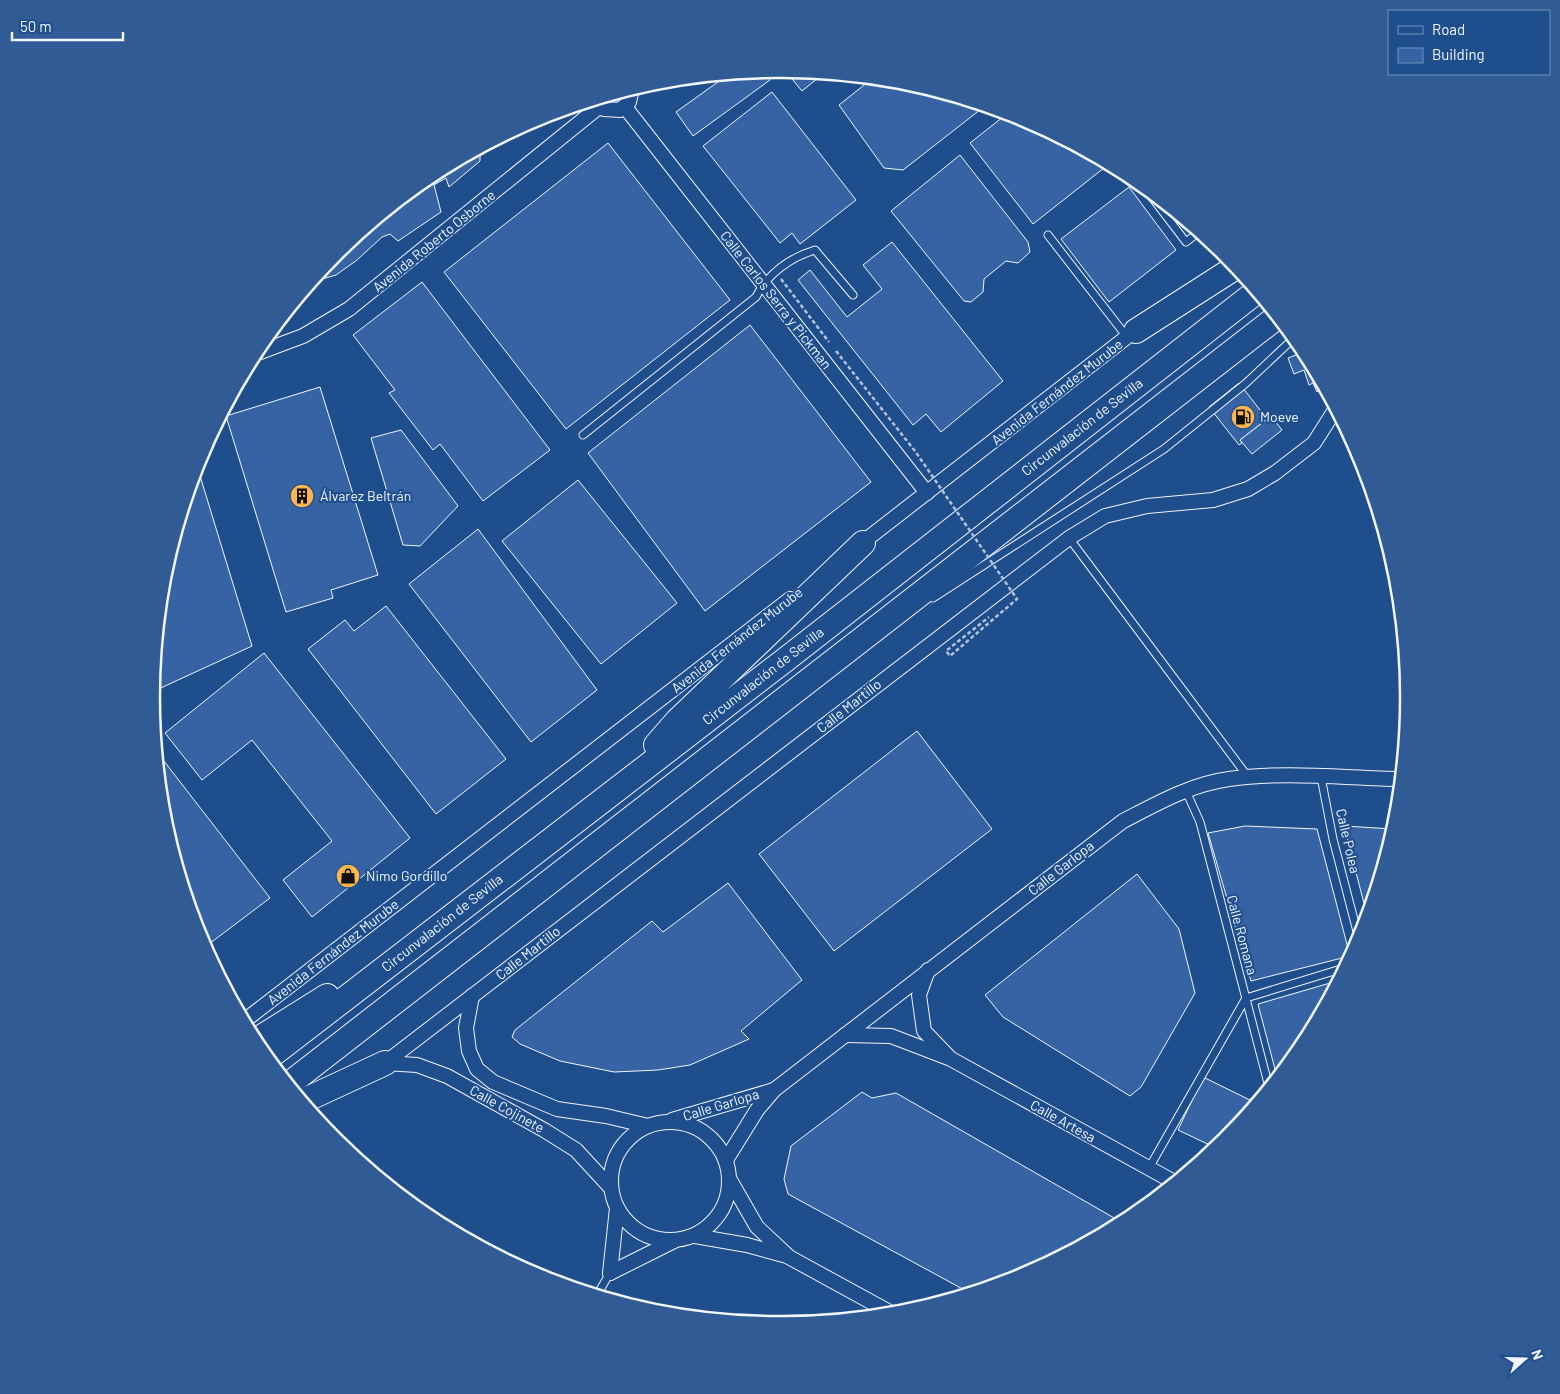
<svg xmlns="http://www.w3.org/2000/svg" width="1560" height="1394" viewBox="0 0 1560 1394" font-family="Barlow,sans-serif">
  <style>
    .building { fill: #3563a3; stroke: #f2f6ff }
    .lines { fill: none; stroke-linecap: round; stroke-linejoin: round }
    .service-casing { stroke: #f2f6ff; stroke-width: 9 }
    .minor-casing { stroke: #f2f6ff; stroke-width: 16 }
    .motorway-casing { stroke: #f2f6ff; stroke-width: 26 }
    .path { stroke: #b3c4dc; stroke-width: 2.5; stroke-dasharray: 4 2.5; stroke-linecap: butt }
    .service { stroke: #1f4e8c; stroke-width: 7 }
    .minor { stroke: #1f4e8c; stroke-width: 14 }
    .motorway { stroke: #1f4e8c; stroke-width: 24 }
    .path-bridge { stroke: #b3c4dc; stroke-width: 2.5; stroke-dasharray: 4 2.5; stroke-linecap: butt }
    .labels { text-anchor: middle; stroke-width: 4; stroke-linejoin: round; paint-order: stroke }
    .street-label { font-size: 14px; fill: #f2f6ff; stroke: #1f4e8c }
    .poi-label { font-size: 14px; fill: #f2f6ff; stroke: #1f4e8c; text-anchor: start }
    .rim { fill: none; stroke: #f2f6ff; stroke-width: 2.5 }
  </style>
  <rect width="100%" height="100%" fill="#1f4e8c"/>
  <g class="building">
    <path d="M784,69l40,4 -22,18z"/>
    <path d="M763,70l7,10 -77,56 -17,-24 53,-38z"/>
    <path d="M873,78l30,3 82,25 -82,64 -19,-2 -45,-63z"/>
    <path d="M772,92l84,108 -56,44 -8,-11 -12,10 -77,-97z"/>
    <path d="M1008,113l13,4 88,47 -76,60 -63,-81z"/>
    <path d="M542,116l-62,40v5l-31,26 -3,-9 -12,7 7,27 -43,29 -8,-7 -8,3 -25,23 -21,15 -24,7 24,-29 95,-79z"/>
    <path d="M608,143l122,157 -164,129 -122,-157z"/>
    <path d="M960,155l68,87 2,10 -12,11 -12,-2 -22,18 -1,13 -12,10 -7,-1 -73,-90z"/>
    <path d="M1129,187l47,63 -67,52 -48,-63z"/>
    <path d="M1168,206l18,15 -5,4z"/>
    <path d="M892,242l111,139 -62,51 -15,-18 -13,11 -115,-145 12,-10 37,47 35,-28 -19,-24z"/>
    <path d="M422,282l128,168 -67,51 -43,-57 -7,6 -44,-57 6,-3 -42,-55z"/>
    <path d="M750,325l121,157 -166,129 -117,-158z"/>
    <path d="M1304,352l19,34 -6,6 -4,-9 -4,2 -5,-15 -10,4 -6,-16z"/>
    <path d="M1239,383l28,36 -27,21 2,3 -3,2 -30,-38z"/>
    <path d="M320,387l58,188 -47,15 2,8 -47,14 -60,-196z"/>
    <path d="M1271,416l11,14 -30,24 -12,-14z"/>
    <path d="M401,430l57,76 -38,40 -17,-1 -32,-107z"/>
    <path d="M197,466l55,180 -100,46 12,-118z"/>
    <path d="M578,480l99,123 -76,61 -99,-123z"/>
    <path d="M478,529l119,161 -66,52 -122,-158z"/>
    <path d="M386,606l120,153 -70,55 -128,-165 37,-29 9,11z"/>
    <path d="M264,653l146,185 -98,79 -29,-37 49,-39 -80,-101 -50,40 -37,-47z"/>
    <path d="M917,731l75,98 -158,122 -75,-97z"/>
    <path d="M157,752l113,146 -65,49 -6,-10 -35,-118z"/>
    <path d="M1245,826l72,3 33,127 -99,25 -43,-148z"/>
    <path d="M1344,826l49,3 -26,86z"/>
    <path d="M1137,874l42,55 16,64 -54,94 -11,9 -127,-79 -18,-22z"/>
    <path d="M728,883l74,97 -61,51 8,8 -59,26 -32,5 -44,2 -54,-11 -40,-17 -8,-7 3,-7 137,-109 11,11z"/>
    <path d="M1337,981l-35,65 -25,31 -19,-73z"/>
    <path d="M1203,1077l53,26 -32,38 -8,7 -38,-18z"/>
    <path d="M862,1092l10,6 24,-5 227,130 -103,55 -50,15 -182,-99 -4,-15 7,-33z"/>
  </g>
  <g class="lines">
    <g class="service-casing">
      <g id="service">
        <path d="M1144,187l42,55 13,-10"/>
        <path d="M1048,235l79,102"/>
        <path d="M583,435l173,-138c11,-23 35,-40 59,-47l38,45"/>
        <path d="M1069,538l179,239"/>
        <path d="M933,598l231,-149 81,-65 49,-46"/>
        <path d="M1321,777l12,62 26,100"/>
        <path d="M1186,791l14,31 69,265"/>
        <path d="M1149,1168l97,-170 98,-30"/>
        <path d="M597,1295l13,-22"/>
      </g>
    </g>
    <g class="minor-casing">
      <g id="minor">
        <path d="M595,100l9,9 16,1 9,-8 3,-13"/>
        <path d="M625,107l302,386"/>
        <path d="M255,354l48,-18 46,-27 251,-203"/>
        <path d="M858,546l283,-220"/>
        <path d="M928,970l-9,25 5,36 25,26"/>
        <path d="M472,996l-6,32 3,23 8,18 16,13 64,27 49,7 42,10"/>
        <path d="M244,1021l546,-422"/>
        <path d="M845,1035l46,1 60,23 223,123"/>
        <path d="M385,1063l684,-525 36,-22 42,-10 66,-6 35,-11 27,-16 39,-30 21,-33"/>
        <path d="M385,1063l32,2 30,11 97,54 32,20 35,38"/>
        <path d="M672,1120l102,-30"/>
        <circle cx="670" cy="1181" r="59"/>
        <path d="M726,1160l31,-50 17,-20 349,-269c33,-17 68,-37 106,-42 55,-8 115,-1 171,0"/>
        <path d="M730,1180l27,47 30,28"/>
        <path d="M695,1236l52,9 40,11 106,58"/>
        <path d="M610,1273l64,-32"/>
        <path d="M610,1273l7,-65"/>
      </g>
    </g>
    <g class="motorway-casing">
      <g id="motorway">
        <path d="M1136,331l100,-64"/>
        <path d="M656,745l21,-24 186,-178"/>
        <path d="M255,1041l72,-45"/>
        <path d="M268,1058l517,-398 471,-368"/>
        <path d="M289,1084l988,-767"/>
        <path d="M303,1101l82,-38"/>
      </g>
    </g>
    <path class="path" d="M781,279l48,63"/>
    <use href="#service" class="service"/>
    <use href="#minor" class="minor"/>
    <use href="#motorway" class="motorway"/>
    <path class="path-bridge" d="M836,351l79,100 102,148 -67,57 -4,-5 43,-34"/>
  </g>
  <defs>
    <g id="fuel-disc" transform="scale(1.25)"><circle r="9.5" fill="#ffb74d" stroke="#1f4e8c"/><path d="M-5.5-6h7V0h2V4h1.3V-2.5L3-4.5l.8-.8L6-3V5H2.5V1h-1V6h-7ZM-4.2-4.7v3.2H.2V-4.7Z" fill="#111"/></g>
    <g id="building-disc" transform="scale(1.25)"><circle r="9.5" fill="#ffb74d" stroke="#1f4e8c"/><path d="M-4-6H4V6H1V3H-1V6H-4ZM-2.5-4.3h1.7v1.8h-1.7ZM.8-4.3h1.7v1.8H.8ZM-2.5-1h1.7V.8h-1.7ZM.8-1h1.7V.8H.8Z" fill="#111"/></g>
    <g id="shop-disc" transform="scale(1.25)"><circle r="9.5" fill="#ffb74d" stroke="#1f4e8c"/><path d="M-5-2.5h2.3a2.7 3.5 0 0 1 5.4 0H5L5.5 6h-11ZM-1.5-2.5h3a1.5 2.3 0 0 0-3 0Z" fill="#111"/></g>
  </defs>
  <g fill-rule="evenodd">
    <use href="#fuel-disc" x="1243" y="417"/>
    <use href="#building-disc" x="302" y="496"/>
    <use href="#shop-disc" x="348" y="876"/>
  </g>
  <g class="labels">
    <g class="street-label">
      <text transform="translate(434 241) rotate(-39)" y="5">Avenida Roberto Osborne</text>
      <text transform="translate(776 300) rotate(52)" y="5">Calle Carlos Serra y Pickman</text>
      <text transform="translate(1057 392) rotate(-38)" y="5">Avenida Fernández Murube</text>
      <text transform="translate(1082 427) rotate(-38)" y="5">Circunvalación de Sevilla</text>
      <text transform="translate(737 640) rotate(-38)" y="5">Avenida Fernández Murube</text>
      <text transform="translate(763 676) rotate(-38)" y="5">Circunvalación de Sevilla</text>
      <text transform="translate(849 706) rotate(-38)" y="5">Calle Martillo</text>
      <text transform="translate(1348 841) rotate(77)" y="5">Calle Polea</text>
      <text transform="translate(1061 868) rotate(-38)" y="5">Calle Garlopa</text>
      <text transform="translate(442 923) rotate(-38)" y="5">Circunvalación de Sevilla</text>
      <text transform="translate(1242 935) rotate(75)" y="5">Calle Romana</text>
      <text transform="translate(333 952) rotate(-38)" y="5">Avenida Fernández Murube</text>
      <text transform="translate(528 953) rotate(-38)" y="5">Calle Martillo</text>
      <text transform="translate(721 1105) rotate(-17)" y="5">Calle Garlopa</text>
      <text transform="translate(507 1109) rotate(29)" y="5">Calle Cojinete</text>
      <text transform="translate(1063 1121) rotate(29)" y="5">Calle Artesa</text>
    </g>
    <g class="poi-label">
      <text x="1260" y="422">Moeve</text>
      <text x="320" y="501">Álvarez Beltrán</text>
      <text x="366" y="881">Nimo Gordillo</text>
    </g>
  </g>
  <path d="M0 0H1560V1394H0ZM779 78H781A619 619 0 0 1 1400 697V697A619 619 0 0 1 781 1316H779A619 619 0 0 1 160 697V697A619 619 0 0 1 779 78Z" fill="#305b95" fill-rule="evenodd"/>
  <path class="rim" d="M779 78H781A619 619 0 0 1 1400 697V697A619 619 0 0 1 781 1316H779A619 619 0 0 1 160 697V697A619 619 0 0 1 779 78Z"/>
  <rect x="1388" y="10" width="162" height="65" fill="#1f4e8c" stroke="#7391ba"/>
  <rect x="1398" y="26" width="25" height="8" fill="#1f4e8c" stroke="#7391ba"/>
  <text x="1432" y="35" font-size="15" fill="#f2f6ff">Road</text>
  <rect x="1398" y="48" width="25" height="15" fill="#3563a3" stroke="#7391ba"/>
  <text x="1432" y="60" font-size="15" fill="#f2f6ff">Building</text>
  <g transform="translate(1525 1359) rotate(70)" stroke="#1f4e8c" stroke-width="4" paint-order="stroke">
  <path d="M0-4L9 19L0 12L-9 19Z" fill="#f2f6ff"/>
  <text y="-8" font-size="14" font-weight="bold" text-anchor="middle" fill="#f2f6ff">N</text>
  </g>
  <path d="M12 32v8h111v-8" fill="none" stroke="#f2f6ff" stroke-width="2.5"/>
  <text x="20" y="32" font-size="15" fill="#f2f6ff" stroke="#1f4e8c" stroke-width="4" paint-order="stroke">50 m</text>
</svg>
